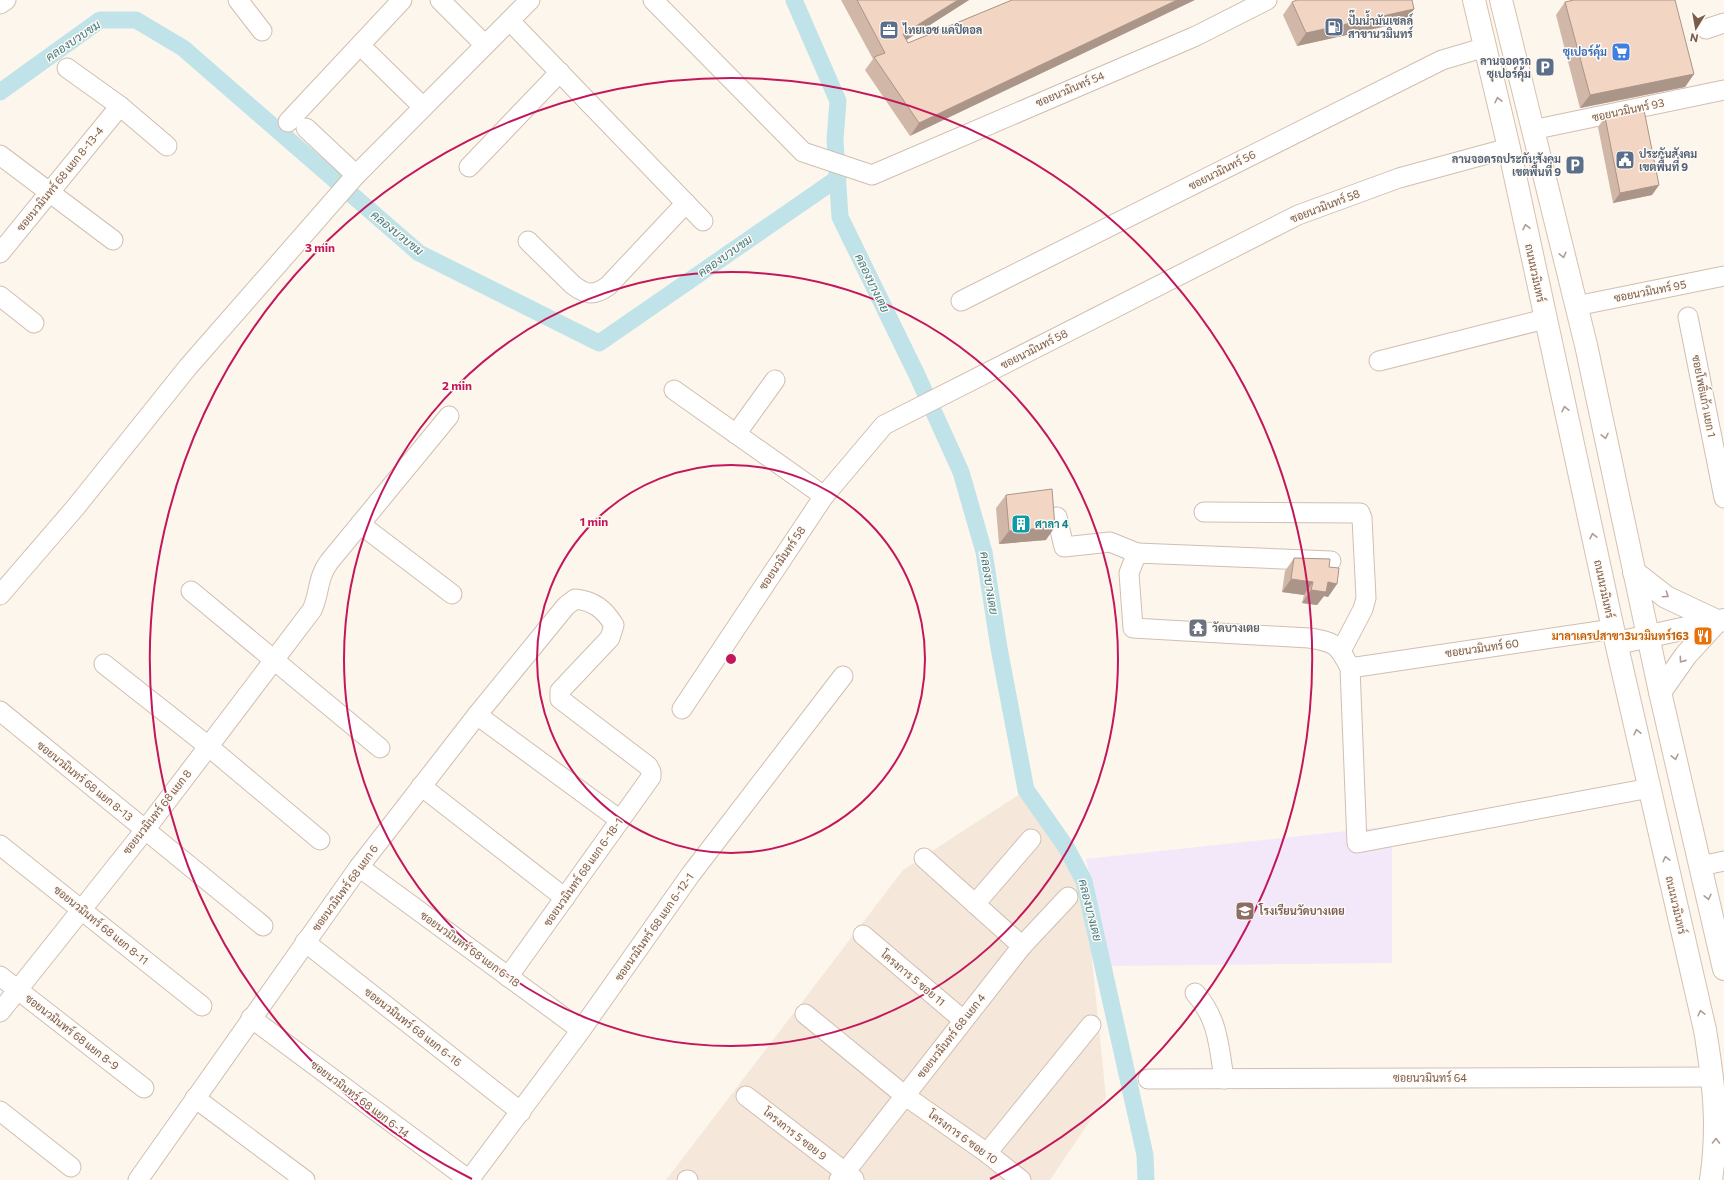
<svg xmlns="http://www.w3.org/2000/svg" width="1724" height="1180" viewBox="0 0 1724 1180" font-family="Commissioner,Sarabun,sans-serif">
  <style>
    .residential { fill: #f5e8da }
    .education { fill: #f3e8fa }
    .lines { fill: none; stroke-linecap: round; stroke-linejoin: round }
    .canal { stroke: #bfe3e8; stroke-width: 17 }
    .minor-casing { stroke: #d1beb0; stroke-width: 21 }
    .tertiary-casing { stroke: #d1beb0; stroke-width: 24 }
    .secondary-casing { stroke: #d6c0b0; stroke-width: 24 }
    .minor { stroke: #fff; stroke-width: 19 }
    .tertiary { stroke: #fff; stroke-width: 22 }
    .secondary { stroke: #fff; stroke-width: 22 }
    .wall { fill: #d1b7a8 }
    .shaded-wall { fill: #aa9588 }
    .building { fill: #f3d5c3; stroke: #aa9588 }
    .oneway { stroke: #af9d94 }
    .ring { fill: none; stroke: #c2185b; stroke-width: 2 }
    .labels { text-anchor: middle; stroke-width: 3; stroke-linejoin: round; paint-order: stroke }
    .service-label { font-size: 11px; font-weight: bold; fill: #4e5e75; stroke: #fffaf3; text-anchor: start }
    .shop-label { font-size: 11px; font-weight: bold; fill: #366cbe; stroke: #fffaf3; text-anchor: end }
    .street-label { font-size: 11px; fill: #7a5c4d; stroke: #fffaf3 }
    .culture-label { font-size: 11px; font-weight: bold; fill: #0d838f; stroke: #fffaf3; text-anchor: start }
    .worship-label { font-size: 11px; font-weight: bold; fill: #5b616d; stroke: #fffaf3; text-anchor: start }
    .food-label { font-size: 11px; font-weight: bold; fill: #c56008; stroke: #fffaf3; text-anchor: end }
    .education-label { font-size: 11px; font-weight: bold; fill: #785e54; stroke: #fffaf3; text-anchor: start }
    .water-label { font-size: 12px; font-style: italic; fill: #437c86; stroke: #fffaf3 }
    .centre { fill: #c2185b; stroke: #fffaf3; stroke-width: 2 }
    .ring-label { font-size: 12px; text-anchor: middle; font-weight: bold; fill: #c2185b; stroke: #fffaf3; stroke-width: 3; stroke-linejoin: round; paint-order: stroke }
  </style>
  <rect width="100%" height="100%" fill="#fdf6ec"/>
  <path class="residential" d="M1026,790l58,91 22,216 -56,83h-384l237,-310z"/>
  <path class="education" d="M1392,826v137l-282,3 -24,-107z"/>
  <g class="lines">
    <g class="canal">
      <path d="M794,0l44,101 -3,39 5,77 77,158 44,97 23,80 15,96 27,142 40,57 18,34 61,274 1,25"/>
      <path d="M0,92l100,-72h36l47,28 236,205 180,90 239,-165"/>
    </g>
    <g class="minor-casing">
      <g id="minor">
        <path d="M238,0l24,31"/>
        <path d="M440,0l45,45"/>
        <path d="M653,0l150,152 69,23 324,-139 71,-36"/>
        <path d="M0,4l6,-4"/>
        <path d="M510,21l193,200"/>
        <path d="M1706,29l18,-6"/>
        <path d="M368,53l55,54"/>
        <path d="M67,68l53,38 47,40"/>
        <path d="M288,122l114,-122"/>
        <path d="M306,128l50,47"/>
        <path d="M1532,130l192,-40"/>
        <path d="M0,155l113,85"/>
        <path d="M469,167l91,-95"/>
        <path d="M528,241l45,44c13,10 21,11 35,1l78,-83"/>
        <path d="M0,253l120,-147"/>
        <path d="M0,296l34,27"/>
        <path d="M961,301l481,-241 44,-13"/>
        <path d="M1576,306l148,-30"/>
        <path d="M1688,317l36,181"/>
        <path d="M1379,361l166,-42"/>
        <path d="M674,390l150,106"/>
        <path d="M736,434l39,-54"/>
        <path d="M1204,512l156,1 2,5 4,80 -3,11 -22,42"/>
        <path d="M1057,517l7,30 46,-5 27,11"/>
        <path d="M360,524l92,70"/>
        <path d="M1331,561l-194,-8 -8,20 4,55 176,10c26,4 29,6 41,30l7,175 293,-55"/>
        <path d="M191,591l189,157"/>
        <path d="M0,595l75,-87 113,-141 168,-192 174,-175"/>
        <path d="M104,664l104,82 112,94"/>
        <path d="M1350,668l263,-39"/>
        <path d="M682,709l142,-213 60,-71 414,-210 101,-37 110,-30"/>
        <path d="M0,711l263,215"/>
        <path d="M477,715l143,105"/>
        <path d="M421,786l144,112"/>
        <path d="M0,845l202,161"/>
        <path d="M924,858l98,88"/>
        <path d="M1701,866l23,-5"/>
        <path d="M359,867l222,163"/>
        <path d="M975,904l56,-65"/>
        <path d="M863,935l100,85"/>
        <path d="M305,942l216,170"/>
        <path d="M0,976l144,112"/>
        <path d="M1195,993c23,25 24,53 29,86"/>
        <path d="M0,1012l145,-182 167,-220c8,-17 5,-32 17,-48l120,-146"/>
        <path d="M805,1014l99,81 83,58 34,27"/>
        <path d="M251,1018l218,162"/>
        <path d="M1148,1079l565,-2"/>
        <path d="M746,1096l108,83"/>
        <path d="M195,1098l110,82"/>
        <path d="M0,1111l71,56"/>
        <path d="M987,1153l104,-128"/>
        <path d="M138,1180l221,-313 118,-152 89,-109 9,-7c19,2 29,10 39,26l-4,13 -50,53v8l88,67 3,6v5l-143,200"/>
        <path d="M469,1180l112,-150 110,-156 152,-198"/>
        <path d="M687,1180h1"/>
        <path d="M839,1180l183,-234 46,-49"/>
      </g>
    </g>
    <g class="tertiary-casing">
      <g id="tertiary">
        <path d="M1634,572l32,25 51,24"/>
        <path d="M1617,643l107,-23"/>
        <path d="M1660,692l26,-37 31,-34"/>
      </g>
    </g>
    <g class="secondary-casing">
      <g id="secondary">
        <path d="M1474,0l35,148 104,481 92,401c9,54 14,96 6,150"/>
        <path d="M1501,0l85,345 74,347 64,277"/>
      </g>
    </g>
    <use href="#minor" class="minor"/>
    <use href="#tertiary" class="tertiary"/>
    <use href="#secondary" class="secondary"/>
  </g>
  <g class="wall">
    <path d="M841,0h128l-63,40 2,3 104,-43 -102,136 -45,-66 8,-11z"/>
    <path d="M1292,2l122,7 -9,13 -108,24 -14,-31z"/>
    <path d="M1565,2l129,72 -9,13 -105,21 -24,-93z"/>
    <path d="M1605,117l54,68 -7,10 -39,8 -15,-76z"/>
    <path d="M1006,495l40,45 -47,4 -3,-36z"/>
    <path d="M1294,558l35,9 8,17 -9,13 -4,-1 -7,9 -15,-2 2,-8 -22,-3 3,-21z"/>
  </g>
  <g class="shaded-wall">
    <path d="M958,0h11l-75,48 9,-14z"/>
    <path d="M1177,0h18l-285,136 9,-13z"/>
    <path d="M1414,9l-9,13 -108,24 9,-13z"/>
    <path d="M1694,74l-9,13 -105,21 10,-13z"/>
    <path d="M1659,185l-7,10 -39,8 7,-10z"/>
    <path d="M1055,527l-9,13 -47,4 10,-13z"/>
    <path d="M1291,579l22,3 -9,13 -22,-3z"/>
    <path d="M1328,582l9,2 -9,13 -4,-1 -7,9 -15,-2 9,-13z"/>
  </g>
  <g class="building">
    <path d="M857,0h101l-55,34 5,9 104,-43h165l-258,123 -45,-66 11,-4z"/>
    <path d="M1297,0h115l2,9 -108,24 -14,-31z"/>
    <path d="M1574,0h101l19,74 -104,21 -25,-93z"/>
    <path d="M1644,110l15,75 -39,8 -15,-76z"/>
    <path d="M1052,489l3,38 -46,4 -3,-36z"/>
    <path d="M1294,558l36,1 -1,8 10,1 -2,16 -9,-2 -2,10 -15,-2 2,-8 -22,-3z"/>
  </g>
  <defs><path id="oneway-chevron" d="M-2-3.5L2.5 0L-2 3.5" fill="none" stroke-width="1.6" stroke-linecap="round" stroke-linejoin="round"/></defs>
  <g class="oneway">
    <use href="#oneway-chevron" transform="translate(1498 100) rotate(-103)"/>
    <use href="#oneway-chevron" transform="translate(1526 227) rotate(-102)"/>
    <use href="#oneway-chevron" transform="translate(1563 255) rotate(76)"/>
    <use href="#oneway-chevron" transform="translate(1565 409) rotate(-102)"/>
    <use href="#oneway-chevron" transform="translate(1605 436) rotate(78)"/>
    <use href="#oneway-chevron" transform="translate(1593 536) rotate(-102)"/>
    <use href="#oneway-chevron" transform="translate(1666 595) rotate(34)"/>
    <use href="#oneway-chevron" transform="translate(1682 660) rotate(125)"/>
    <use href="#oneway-chevron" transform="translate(1637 732) rotate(-103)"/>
    <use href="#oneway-chevron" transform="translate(1675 757) rotate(77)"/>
    <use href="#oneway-chevron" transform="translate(1666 859) rotate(-103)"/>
    <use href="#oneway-chevron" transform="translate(1708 897) rotate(77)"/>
    <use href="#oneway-chevron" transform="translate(1701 1013) rotate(-103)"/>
    <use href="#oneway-chevron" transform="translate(1716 1141) rotate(-89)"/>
  </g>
  <g class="ring">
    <circle cx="731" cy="659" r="194"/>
    <circle cx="731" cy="659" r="387"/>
    <path d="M472 1179A581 581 0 1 1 990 1179"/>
  </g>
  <defs>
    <g id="fuel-square" transform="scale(1)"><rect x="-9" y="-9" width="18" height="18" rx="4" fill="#5c6f8a" stroke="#fffaf3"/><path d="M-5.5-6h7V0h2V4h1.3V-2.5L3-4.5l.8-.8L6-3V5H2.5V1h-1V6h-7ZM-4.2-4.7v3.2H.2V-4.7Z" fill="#fff"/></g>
    <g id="office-square" transform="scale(1)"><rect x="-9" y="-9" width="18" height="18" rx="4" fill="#5c6f8a" stroke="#fffaf3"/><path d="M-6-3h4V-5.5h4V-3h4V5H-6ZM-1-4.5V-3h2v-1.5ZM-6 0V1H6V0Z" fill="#fff"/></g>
    <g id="supermarket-square" transform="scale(1)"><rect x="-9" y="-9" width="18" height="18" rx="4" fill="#3f7fe0" stroke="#fffaf3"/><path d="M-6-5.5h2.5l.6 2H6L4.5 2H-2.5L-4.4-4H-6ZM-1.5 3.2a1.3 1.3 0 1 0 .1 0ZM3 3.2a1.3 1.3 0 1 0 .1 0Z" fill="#fff"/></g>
    <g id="parking-square" transform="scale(1)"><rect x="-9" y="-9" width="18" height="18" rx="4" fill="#5c6f8a" stroke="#fffaf3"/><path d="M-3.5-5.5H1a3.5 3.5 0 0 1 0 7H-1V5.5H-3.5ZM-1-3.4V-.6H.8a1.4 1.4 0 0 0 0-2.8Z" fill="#fff"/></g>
    <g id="civic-square" transform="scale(1)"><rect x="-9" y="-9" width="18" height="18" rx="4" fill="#5c6f8a" stroke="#fffaf3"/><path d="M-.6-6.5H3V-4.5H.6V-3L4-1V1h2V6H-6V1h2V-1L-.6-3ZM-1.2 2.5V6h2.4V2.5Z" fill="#fff"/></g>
    <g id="building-square" transform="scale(1)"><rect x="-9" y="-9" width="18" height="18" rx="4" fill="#0f9aa8" stroke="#fffaf3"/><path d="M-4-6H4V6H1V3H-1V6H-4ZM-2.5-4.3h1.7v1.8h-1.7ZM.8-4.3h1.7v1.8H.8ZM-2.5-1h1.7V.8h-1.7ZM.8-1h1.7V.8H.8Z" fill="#fff"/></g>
    <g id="temple-square" transform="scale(1)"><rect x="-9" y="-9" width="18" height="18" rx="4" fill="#6b7280" stroke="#fffaf3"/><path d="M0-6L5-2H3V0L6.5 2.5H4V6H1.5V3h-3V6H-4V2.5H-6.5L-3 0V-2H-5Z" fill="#fff"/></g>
    <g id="restaurant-square" transform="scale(1)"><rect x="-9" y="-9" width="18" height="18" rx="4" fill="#e8710a" stroke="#fffaf3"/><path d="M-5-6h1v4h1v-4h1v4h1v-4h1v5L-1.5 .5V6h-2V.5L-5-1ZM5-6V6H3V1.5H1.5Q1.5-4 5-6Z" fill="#fff"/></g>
    <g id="school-square" transform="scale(1)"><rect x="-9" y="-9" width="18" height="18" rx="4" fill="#8d6e63" stroke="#fffaf3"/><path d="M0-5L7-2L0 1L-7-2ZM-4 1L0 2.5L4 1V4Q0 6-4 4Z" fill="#fff"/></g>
  </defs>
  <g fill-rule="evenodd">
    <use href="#fuel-square" x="1334" y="27"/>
    <use href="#office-square" x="889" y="30"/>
    <use href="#supermarket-square" x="1621" y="52"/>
    <use href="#parking-square" x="1545" y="67"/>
    <use href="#civic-square" x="1625" y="160"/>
    <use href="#parking-square" x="1575" y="165"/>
    <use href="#building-square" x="1021" y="524"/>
    <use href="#temple-square" x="1198" y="628"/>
    <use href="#restaurant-square" x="1703" y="636"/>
    <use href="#school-square" x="1245" y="911"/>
  </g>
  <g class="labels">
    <g class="service-label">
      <text x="1348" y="25">ปั๊มน้ำมันเชลล์<tspan x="1348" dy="13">สาขานวมินทร์</tspan></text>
      <text x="903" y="34">ไทยเอช แคปิตอล</text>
      <text x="1531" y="65" text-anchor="end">ลานจอดรถ<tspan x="1531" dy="13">ซุเปอร์คุ้ม</tspan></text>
      <text x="1639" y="158">ประกันสังคม<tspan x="1639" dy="13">เขตพื้นที่ 9</tspan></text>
      <text x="1561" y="163" text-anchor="end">ลานจอดรถประกันสังคม<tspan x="1561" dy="13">เขตพื้นที่ 9</tspan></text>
    </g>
    <g class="shop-label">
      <text x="1607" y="56">ซุเปอร์คุ้ม</text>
    </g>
    <g class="street-label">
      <text transform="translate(1070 89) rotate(-23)" y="4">ซอยนวมินทร์ 54</text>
      <text transform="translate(1628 110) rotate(-12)" y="4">ซอยนวมินทร์ 93</text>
      <text transform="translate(1222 170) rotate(-27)" y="4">ซอยนวมินทร์ 56</text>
      <text transform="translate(60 179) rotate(-51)" y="4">ซอยนวมินทร์ 68 แยก 8-13-4</text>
      <text transform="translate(1325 206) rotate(-21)" y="4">ซอยนวมินทร์ 58</text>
      <text transform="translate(1535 273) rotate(78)" y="4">ถนนนวมินทร์</text>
      <text transform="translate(1650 291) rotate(-11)" y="4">ซอยนวมินทร์ 95</text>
      <text transform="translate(1034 349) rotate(-27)" y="4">ซอยนวมินทร์ 58</text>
      <text transform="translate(1704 396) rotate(79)" y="4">ซอยโพธิ์แก้ว แยก 1</text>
      <text transform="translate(782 558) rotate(-56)" y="4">ซอยนวมินทร์ 58</text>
      <text transform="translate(1604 589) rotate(78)" y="4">ถนนนวมินทร์</text>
      <text transform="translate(1482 648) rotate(-8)" y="4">ซอยนวมินทร์ 60</text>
      <text transform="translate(85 781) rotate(39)" y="4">ซอยนวมินทร์ 68 แยก 8-13</text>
      <text transform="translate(157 812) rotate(-52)" y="4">ซอยนวมินทร์ 68 แยก 8</text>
      <text transform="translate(583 872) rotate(-55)" y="4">ซอยนวมินทร์ 68 แยก 6-18-1</text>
      <text transform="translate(345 888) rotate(-54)" y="4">ซอยนวมินทร์ 68 แยก 6</text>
      <text transform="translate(1676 905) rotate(77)" y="4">ถนนนวมินทร์</text>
      <text transform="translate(101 925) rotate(39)" y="4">ซอยนวมินทร์ 68 แยก 8-11</text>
      <text transform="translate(654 927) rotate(-55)" y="4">ซอยนวมินทร์ 68 แยก 6-12-1</text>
      <text transform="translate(470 949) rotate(36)" y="4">ซอยนวมินทร์ 68 แยก 6-18</text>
      <text transform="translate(913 978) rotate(40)" y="4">โครงการ 5 ซอย 11</text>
      <text transform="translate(413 1027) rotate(38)" y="4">ซอยนวมินทร์ 68 แยก 6-16</text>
      <text transform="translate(72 1032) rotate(38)" y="4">ซอยนวมินทร์ 68 แยก 8-9</text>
      <text transform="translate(951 1036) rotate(-52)" y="4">ซอยนวมินทร์ 68 แยก 4</text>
      <text x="1430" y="1082">ซอยนวมินทร์ 64</text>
      <text transform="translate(360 1099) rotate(37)" y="4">ซอยนวมินทร์ 68 แยก 6-14</text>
      <text transform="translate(795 1134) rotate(38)" y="4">โครงการ 5 ซอย 9</text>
      <text transform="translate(963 1137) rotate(36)" y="4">โครงการ 6 ซอย 10</text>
    </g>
    <g class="culture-label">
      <text x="1035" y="528">ศาลา 4</text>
    </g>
    <g class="worship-label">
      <text x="1212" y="632">วัดบางเตย</text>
    </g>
    <g class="food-label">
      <text x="1689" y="640">มาลาเครปสาขา3นวมินทร์163</text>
    </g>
    <g class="education-label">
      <text x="1259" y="915">โรงเรียนวัดบางเตย</text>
    </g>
    <g class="water-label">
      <text transform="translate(73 41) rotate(-34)" y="4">คลองบวบขม</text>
      <text transform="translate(397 233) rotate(39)" y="4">คลองบวบขม</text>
      <text transform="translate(725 256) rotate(-35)" y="4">คลองบวบขม</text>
      <text transform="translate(872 283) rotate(64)" y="4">คลองบางเตย</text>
      <text transform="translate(989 583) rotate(81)" y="4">คลองบางเตย</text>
      <text transform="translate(1090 910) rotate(76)" y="4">คลองบางเตย</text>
    </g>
  </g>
  <circle cx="731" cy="659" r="6" class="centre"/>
  <g class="ring-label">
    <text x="320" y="252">3 min</text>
    <text x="457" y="390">2 min</text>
    <text x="594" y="526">1 min</text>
  </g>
  <g transform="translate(1696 28) rotate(191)" stroke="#fffaf3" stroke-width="3" paint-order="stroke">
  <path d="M0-3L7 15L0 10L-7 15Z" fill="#7a5c4d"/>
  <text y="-6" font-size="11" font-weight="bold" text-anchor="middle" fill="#7a5c4d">N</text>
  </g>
</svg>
